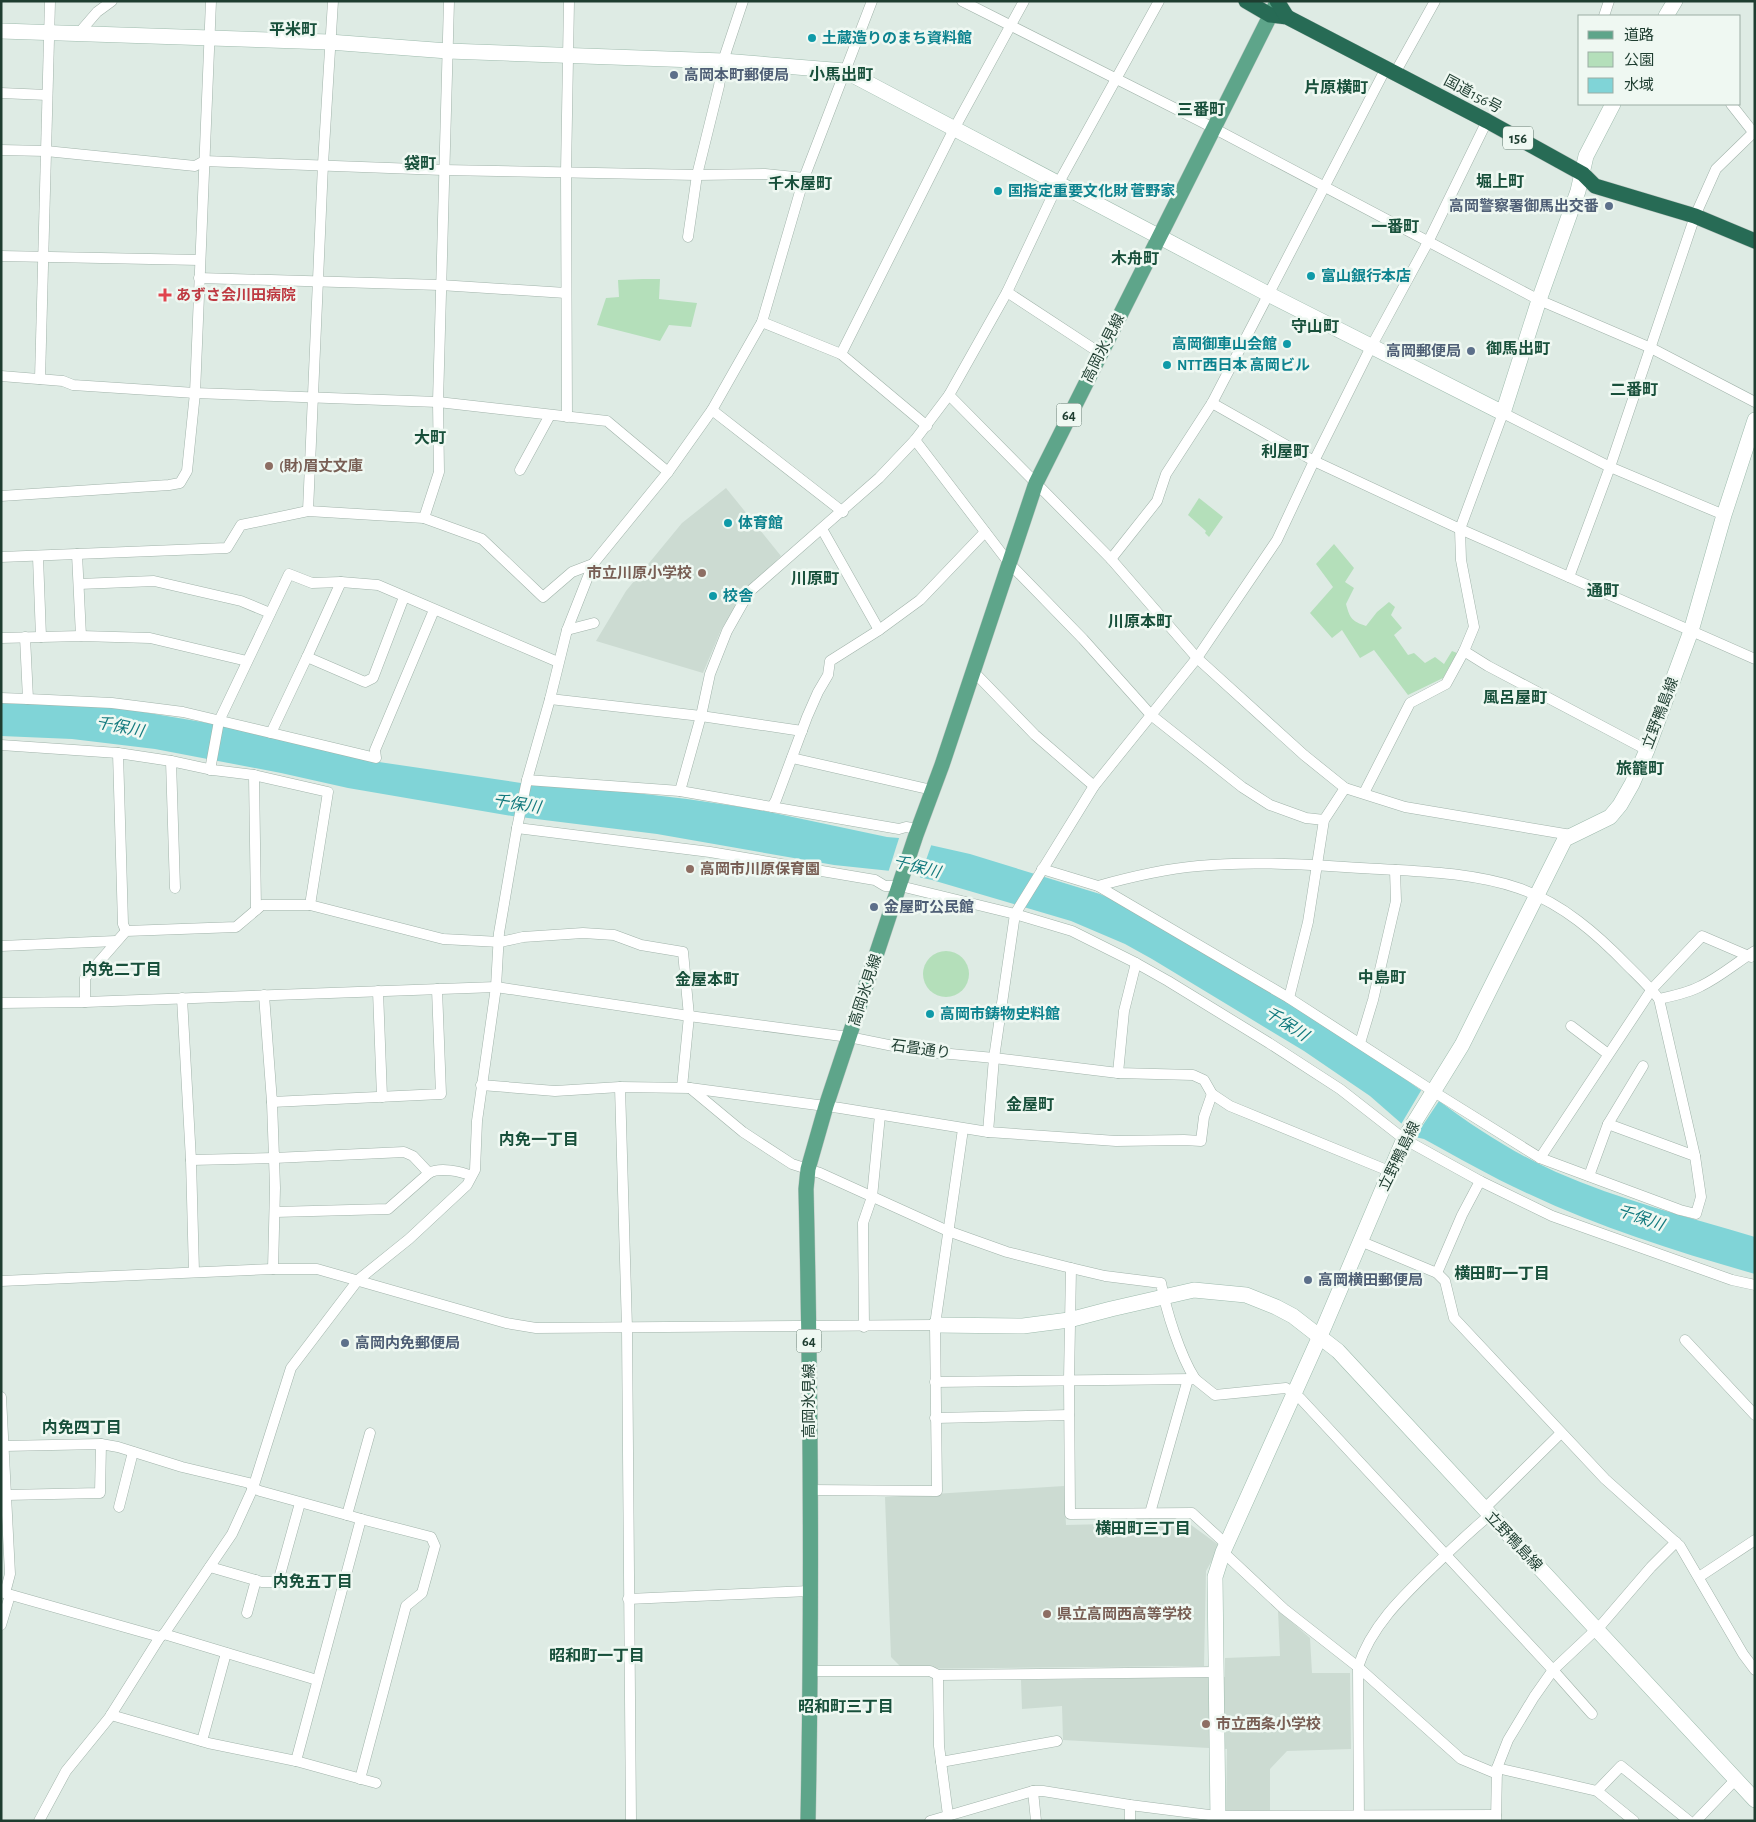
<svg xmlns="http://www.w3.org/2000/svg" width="1756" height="1822" viewBox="0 0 1756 1822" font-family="'Alegreya Sans','Noto Sans JP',sans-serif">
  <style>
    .built { fill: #ccdbd2 }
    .green { fill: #b4dfba }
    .water { fill: #80d4d7 }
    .pier { fill: #deebe4 }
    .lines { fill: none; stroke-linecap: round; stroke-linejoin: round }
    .street-casing { stroke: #a1b3aa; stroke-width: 11 }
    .secondary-casing { stroke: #9ebbad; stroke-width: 16 }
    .primary-casing { stroke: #bcc5c1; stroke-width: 16 }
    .highway-casing { stroke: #bcc5c1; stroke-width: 16 }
    .street { stroke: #fff; stroke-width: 10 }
    .secondary { stroke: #fff; stroke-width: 15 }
    .primary { stroke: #5ea58a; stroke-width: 15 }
    .highway { stroke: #276b55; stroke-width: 15 }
    .culture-dot { fill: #0f9aa8; stroke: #eff8f2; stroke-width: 2 }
    .service-dot { fill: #5c6f8a; stroke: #eff8f2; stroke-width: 2 }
    .health-dot { fill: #e0444e; stroke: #eff8f2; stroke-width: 2 }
    .education-dot { fill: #8d6e63; stroke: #eff8f2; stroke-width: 2 }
    .labels { text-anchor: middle; stroke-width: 5; stroke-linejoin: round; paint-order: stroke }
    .shield { fill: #eff8f2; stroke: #5d756a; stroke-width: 1 }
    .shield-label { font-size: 14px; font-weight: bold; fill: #1e3d30 }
    .culture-label { font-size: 15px; font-weight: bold; fill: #0d838f; stroke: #eff8f2; text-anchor: start }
    .service-label { font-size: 15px; font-weight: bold; fill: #4e5e75; stroke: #eff8f2; text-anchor: start }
    .street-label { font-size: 15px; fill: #1e3d30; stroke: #eff8f2 }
    .health-label { font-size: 15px; font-weight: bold; fill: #be3a42; stroke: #eff8f2; text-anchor: start }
    .education-label { font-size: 15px; font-weight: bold; fill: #785e54; stroke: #eff8f2; text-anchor: start }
    .neighbourhood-label { font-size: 16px; font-weight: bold; fill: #18503b; stroke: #eff8f2 }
    .water-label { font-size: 16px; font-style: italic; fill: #137a7e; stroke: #eff8f2 }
  </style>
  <rect width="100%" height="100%" fill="#deebe4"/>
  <g class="built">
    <path d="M726,488l55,68 -36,34 -24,40 -18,43 -107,-32 30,-50 56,-68z"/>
    <path d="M1064,1486l2,39 121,-3 33,24 -14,25 -2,95 -301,3 -12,-12 -6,-160z"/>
    <path d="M1278,1610l32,28 2,35h38l1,76 -64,2 -17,18v42l-44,-1 1,-61 -164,-9 -1,-34 -40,3 -1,-29 204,-3v-19l55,-2z"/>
  </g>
  <g class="green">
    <path d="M643,279h17l-1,20 38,4 -6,24 -22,-2 -9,16 -63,-16 9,-27 13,-1 -1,-17z"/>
    <path d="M1199,498l24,19 -14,20 -4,-4 1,-2 -18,-16z"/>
    <path d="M1334,544l20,24 -9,14 9,6 -8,16c4,15 6,17 20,22l11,-14 12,-10 6,5 -4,8 11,13 -8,7 14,20 6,-2 11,10 10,-6 9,7 8,-13 5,2 -14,25 -35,17 -34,-45 -14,8 -18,-28 -10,8 -22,-25 23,-26 -17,-23z"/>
    <circle cx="946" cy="974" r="23"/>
  </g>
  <g class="water">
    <path d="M1,702l88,3 48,6 71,12 171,39 142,21 55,3 111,13 68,10 132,28 12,1 71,16 130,40 24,11c101,60 203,117 298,186l-20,33 -32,-28 -66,-45 -152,-92 -27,-15 -54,-23 -139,-41 -41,-9 -57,-6 -177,-31 -145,-18 -164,-28 -67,-15 -126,-24 -83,-10 -71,-3z"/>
    <path d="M1439,1101c36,27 75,52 117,71 64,28 132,45 199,65v37c-77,-22 -154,-46 -226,-80 -36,-16 -70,-36 -105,-55l-9,-2z"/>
  </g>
  <g class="pier">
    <path d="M900,835l32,8 -13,37 -31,-7z"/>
    <path d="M1422,1089l2,4 -20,32 -4,1z"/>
  </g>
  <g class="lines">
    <g class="street-casing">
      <g id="street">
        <path d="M962,1l238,120 339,179 112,48 104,54"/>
        <path d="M1604,16l5,-15"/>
        <path d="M78,34l19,-22 15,-11"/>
        <path d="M1395,73l40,-72"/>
        <path d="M1,93l46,2"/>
        <path d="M1731,104l22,28"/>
        <path d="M1,150l45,1 149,15 9,-5 239,9 254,5 68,-1 39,4"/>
        <path d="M688,237l9,-62 22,-89 4,-25 20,-60"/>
        <path d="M1,256l199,4"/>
        <path d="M199,278l241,7 126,8"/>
        <path d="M1007,292l93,61"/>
        <path d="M762,322l79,32 86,72"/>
        <path d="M841,354l113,-225 70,-128"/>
        <path d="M1,376l62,5 10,4 122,8 243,9 169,19 61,51"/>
        <path d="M40,379l10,-378"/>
        <path d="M949,395l162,164 86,99 107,97 41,33 60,19 166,28"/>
        <path d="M1212,403l102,58 146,68 295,130"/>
        <path d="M712,410l131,102"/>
        <path d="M567,417l-1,-245 3,-171"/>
        <path d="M915,440l94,123 74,76 68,76 91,72 28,18 36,13 18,2"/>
        <path d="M520,470l30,-55"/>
        <path d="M1,496l168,-11 11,-2 7,-12 8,-78 16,-392"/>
        <path d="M308,511l15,-347 10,-163"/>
        <path d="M424,518l15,-46 -1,-70 11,-401"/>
        <path d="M822,529l57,101"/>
        <path d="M77,554l4,82"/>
        <path d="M1,557l226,-9 14,-23 67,-14 116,7 58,21 61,58 29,-25 21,-8"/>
        <path d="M38,557l3,80"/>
        <path d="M1111,559l46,-58 9,-27 46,-71 174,-335"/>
        <path d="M1569,577l41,-110 85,-251 21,-47 39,-38"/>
        <path d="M341,582l-34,75 58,25 8,-4 31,-81"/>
        <path d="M79,584l75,-3 87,20 29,12"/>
        <path d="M567,630l27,-7"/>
        <path d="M25,637l3,62 84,4 71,9 193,46 -1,-8 59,-140"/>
        <path d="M1,638l80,-2 69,2 97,23"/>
        <path d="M1464,651l24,15 159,84"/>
        <path d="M973,671l62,64 59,51"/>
        <path d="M1,698l27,1"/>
        <path d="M550,699l151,17 101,15"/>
        <path d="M271,733l36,-76"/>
        <path d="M1,745l117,8"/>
        <path d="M792,758l140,32"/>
        <path d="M210,770l9,-49 70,-147 23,9 29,-1 37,3 180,77"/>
        <path d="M527,780l153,11 219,38 7,-2 12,2"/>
        <path d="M680,791l21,-75 9,-42 17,-43 22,-39 130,-114 36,-38 34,-45 58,-103 51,-108 101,-183"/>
        <path d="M1364,793l46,-90 36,-19 18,-33 10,-24 -13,-67 -1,-31 43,-116 107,54 114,48"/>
        <path d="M772,807l4,-7 31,-83 11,-25 10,-17 2,-14 49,-31 41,-30 65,-68"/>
        <path d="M517,828l193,24 165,28 10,6h15l115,28 57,17 64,32 32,18 101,62 71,46 64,50 76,42 72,35 180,64 23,5"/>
        <path d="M1042,869l56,17 191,112 150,97 101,63 140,52 16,4 5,-17 -6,-41 -87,-32"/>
        <path d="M1098,886c32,-9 66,-17 100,-20 60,-6 122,0 182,3 46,3 94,4 138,19 44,15 79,46 110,78 11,11 22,21 31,33 14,-3 29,-6 42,-13 19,-9 36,-24 54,-35"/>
        <path d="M175,888l-4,-127 42,9 41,5"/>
        <path d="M256,910l-2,-135 74,17 -18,113"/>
        <path d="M126,931l-3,-7 -5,-171 53,8"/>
        <path d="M1,946l115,-5"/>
        <path d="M378,991l4,106"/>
        <path d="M264,995l8,107 169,-8 -4,-105"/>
        <path d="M182,998l9,162 3,112"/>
        <path d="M1289,998l19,-76 16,-102 21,-32"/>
        <path d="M1659,999l36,157"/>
        <path d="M85,1002v-24l41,-47 110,-4 26,-22h48l133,34 57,3 23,-5 60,-4 31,2 27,10 42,7 6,64 -7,71"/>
        <path d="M1,1003l84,-1 411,-15 193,29 160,21 69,14 76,7 124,15 75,2 11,5 8,14 18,12 159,65"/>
        <path d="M1571,1026l37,28"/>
        <path d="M1360,1043l13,-43 23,-99 -1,-31"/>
        <path d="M1118,1073l6,-62 12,-48"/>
        <path d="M481,1085l74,6 65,-4 70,1 150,20 148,24 128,9 68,-1 17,1 3,-24 8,-23"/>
        <path d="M620,1087l7,241 4,493"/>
        <path d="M690,1088l53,44 49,32 28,9 128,58 59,21 64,16 34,8 56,7c5,28 19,72 34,96"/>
        <path d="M272,1102l2,56 130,-6 9,4 16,17c10,-6 32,-2 42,3"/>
        <path d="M988,1132l6,-74 21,-144 79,-128 103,-128 80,-118 37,-79 57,-114 57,-105 59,-121"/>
        <path d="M1540,1158l112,-169 50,-53 49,21"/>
        <path d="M191,1160l83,-2 1,30 -2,81"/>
        <path d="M1589,1176l19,-52 35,-58"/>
        <path d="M275,1212l113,-3 41,-36"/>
        <path d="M1360,1241l77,32 8,8 9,37 151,161 75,67 63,108 12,16"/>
        <path d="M1071,1268l-2,112 1,134 122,-1 34,31"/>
        <path d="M1437,1273l25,-58 18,-34"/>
        <path d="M1,1281l272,-12h44l189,54 30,5 399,-3"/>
        <path d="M864,1327l-1,-104 9,-26 8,-82"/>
        <path d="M1685,1340l70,75"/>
        <path d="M935,1382l260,-3 20,16 71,-7 14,10 253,272 39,44"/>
        <path d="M1,1397l9,177 -5,19"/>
        <path d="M935,1418l134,-3"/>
        <path d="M4,1446l97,-2 17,3 64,20 67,16 4,5 7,3 87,24"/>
        <path d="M810,1490l127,1 -2,-166 28,-196"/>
        <path d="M6,1495l94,-2 1,-49"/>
        <path d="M119,1507l14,-55"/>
        <path d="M1484,1509l77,-76"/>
        <path d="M1150,1513l38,-134"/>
        <path d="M1223,1552l61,57 74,58 103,92 36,15"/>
        <path d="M210,1567l52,15h16l22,-79"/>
        <path d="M1699,1577l56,-37"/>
        <path d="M1,1592l159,45"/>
        <path d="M628,1599l182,-8"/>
        <path d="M247,1613l9,-33"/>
        <path d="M1,1625l9,-30"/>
        <path d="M164,1634l153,46"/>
        <path d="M810,1671h120l8,4 277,-3"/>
        <path d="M938,1675l1,71 9,69"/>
        <path d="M111,1715l97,28 88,18 80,22"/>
        <path d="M202,1741l24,-88"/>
        <path d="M296,1761l65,-242 -14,-4 23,-82"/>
        <path d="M941,1762l116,-21"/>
        <path d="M1497,1768l100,23 37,30"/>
        <path d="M360,1779l46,-173 16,-13 13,-47 -4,-9 -70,-18"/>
        <path d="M1033,1791l3,30"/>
        <path d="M1597,1791l24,-25 68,55"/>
        <path d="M1130,1805v16"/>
        <path d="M39,1821l27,-50 43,-53 51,-81 4,-3 68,-100 21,-46 38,-120 67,-88 51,-41 58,-54 8,-15 2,-49 19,-134 3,-54 18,-105 10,-48 23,-81 17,-69 26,-66 75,-92 44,-62 50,-88 42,-144 68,-177"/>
        <path d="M930,1821l103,-30h10l87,14 87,11 279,-1"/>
        <path d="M1359,1821l-1,-154c13,-41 45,-71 75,-100 19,-18 37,-36 57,-52"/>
        <path d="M1496,1821l1,-53 11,-28 26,-43 19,-27 49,-46 49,-57 25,-25"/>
        <path d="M1696,1821l40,-42"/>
      </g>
    </g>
    <g class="secondary-casing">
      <g id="secondary">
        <path d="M1666,16l9,-15"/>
        <path d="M1,31l328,11 119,9 275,10 122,10 423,223 235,119 36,-113 39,-109 8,-35 27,-52"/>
        <path d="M935,1325l88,1 46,-6 42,-11 83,-19 52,5 30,12 17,9 45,35 417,449"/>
        <path d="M1218,1821l-3,-244 8,-25 101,-225 80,-188 58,-94 103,-206 45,-22 10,-12 12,-21 15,-34 44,-119 33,-116 31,-95"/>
      </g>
    </g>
    <g class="primary-casing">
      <path id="primary" d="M808,1821c4,-211 3,-421 -2,-632l2,-20 18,-63 90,-271 26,-70 94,-282 240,-479"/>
    </g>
    <g class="highway-casing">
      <g id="highway">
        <path d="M1246,1l24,14 17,2 200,104 96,53 12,12 100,30 60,25"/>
        <path d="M1277,1l10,16"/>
      </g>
    </g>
    <use href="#street" class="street"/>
    <use href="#secondary" class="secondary"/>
    <use href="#primary" class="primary"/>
    <use href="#highway" class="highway"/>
  </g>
  <g class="culture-dot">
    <circle cx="812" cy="38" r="5"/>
    <circle cx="998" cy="191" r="5"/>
    <circle cx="1311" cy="276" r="5"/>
    <circle cx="1287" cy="344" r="5"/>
    <circle cx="1167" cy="365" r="5"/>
    <circle cx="728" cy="523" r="5"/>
    <circle cx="713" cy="596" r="5"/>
    <circle cx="930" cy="1014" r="5"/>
  </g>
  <g class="service-dot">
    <circle cx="674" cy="75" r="5"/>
    <circle cx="1609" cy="206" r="5"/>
    <circle cx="1471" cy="351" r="5"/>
    <circle cx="874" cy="907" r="5"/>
    <circle cx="1308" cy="1280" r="5"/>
    <circle cx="345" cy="1343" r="5"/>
  </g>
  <path class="health-dot" d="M162.5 287.5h5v5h5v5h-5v5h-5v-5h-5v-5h5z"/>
  <g class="education-dot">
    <circle cx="269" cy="466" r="5"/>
    <circle cx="702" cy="573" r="5"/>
    <circle cx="690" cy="869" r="5"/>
    <circle cx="1047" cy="1614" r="5"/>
    <circle cx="1206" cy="1724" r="5"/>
  </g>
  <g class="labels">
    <g class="shield">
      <rect x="1503" y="126.5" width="30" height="23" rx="4"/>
      <rect x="1056.5" y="403.5" width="25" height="23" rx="4"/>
      <rect x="796.5" y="1329.5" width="25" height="23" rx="4"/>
    </g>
    <g class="shield-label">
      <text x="1518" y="143">156</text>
      <text x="1069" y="420">64</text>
      <text x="809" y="1346">64</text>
    </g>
    <g class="culture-label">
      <text x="822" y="43">土蔵造りのまち資料館</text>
      <text x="1008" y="196">国指定重要文化財 菅野家</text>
      <text x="1321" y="281">富山銀行本店</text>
      <text x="1277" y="349" text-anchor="end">高岡御車山会館</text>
      <text x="1177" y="370">NTT西日本 高岡ビル</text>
      <text x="738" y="528">体育館</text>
      <text x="723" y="601">校舎</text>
      <text x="940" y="1019">高岡市鋳物史料館</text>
    </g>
    <g class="service-label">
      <text x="684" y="80">高岡本町郵便局</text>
      <text x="1599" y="211" text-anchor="end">高岡警察署御馬出交番</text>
      <text x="1461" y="356" text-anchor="end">高岡郵便局</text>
      <text x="884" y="912">金屋町公民館</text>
      <text x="1318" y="1285">高岡横田郵便局</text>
      <text x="355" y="1348">高岡内免郵便局</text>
    </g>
    <g class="street-label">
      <text transform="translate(1473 94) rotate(28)" y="5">国道156号</text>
      <text transform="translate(1103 348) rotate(-63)" y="5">高岡氷見線</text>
      <text transform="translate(1660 713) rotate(-69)" y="5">立野鴨島線</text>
      <text transform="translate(865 990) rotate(-72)" y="5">高岡氷見線</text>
      <text transform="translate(921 1049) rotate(8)" y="5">石畳通り</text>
      <text transform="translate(1399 1156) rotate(-64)" y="5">立野鴨島線</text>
      <text transform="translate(809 1401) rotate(-90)" y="5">高岡氷見線</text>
      <text transform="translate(1514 1541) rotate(47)" y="5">立野鴨島線</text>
    </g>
    <g class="health-label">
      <text x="176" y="300">あずさ会川田病院</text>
    </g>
    <g class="education-label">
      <text x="279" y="471">(財)眉丈文庫</text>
      <text x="692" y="578" text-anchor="end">市立川原小学校</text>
      <text x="700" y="874">高岡市川原保育園</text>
      <text x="1057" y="1619">県立高岡西高等学校</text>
      <text x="1216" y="1729">市立西条小学校</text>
    </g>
    <g class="neighbourhood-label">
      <text x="293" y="35">平米町</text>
      <text x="841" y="80">小馬出町</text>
      <text x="1336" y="93">片原横町</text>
      <text x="1201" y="115">三番町</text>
      <text x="420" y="169">袋町</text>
      <text x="1500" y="187">堀上町</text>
      <text x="800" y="189">千木屋町</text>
      <text x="1395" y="232">一番町</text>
      <text x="1135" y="264">木舟町</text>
      <text x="1315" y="332">守山町</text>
      <text x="1518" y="354">御馬出町</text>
      <text x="1634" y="395">二番町</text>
      <text x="430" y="443">大町</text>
      <text x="1285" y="457">利屋町</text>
      <text x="815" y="584">川原町</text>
      <text x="1603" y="596">通町</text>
      <text x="1140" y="627">川原本町</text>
      <text x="1515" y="703">風呂屋町</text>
      <text x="1640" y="774">旅籠町</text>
      <text x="122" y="975">内免二丁目</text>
      <text x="1382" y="983">中島町</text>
      <text x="707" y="985">金屋本町</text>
      <text x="1030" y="1110">金屋町</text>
      <text x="539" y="1145">内免一丁目</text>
      <text x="1502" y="1279">横田町一丁目</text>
      <text x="82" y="1433">内免四丁目</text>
      <text x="1143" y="1534">横田町三丁目</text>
      <text x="313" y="1587">内免五丁目</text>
      <text x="597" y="1661">昭和町一丁目</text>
      <text x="846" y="1712">昭和町三丁目</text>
    </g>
    <g class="water-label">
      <text transform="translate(120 726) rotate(11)" y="6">千保川</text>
      <text transform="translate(517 803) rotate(9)" y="6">千保川</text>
      <text transform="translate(917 866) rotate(14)" y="6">千保川</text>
      <text transform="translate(1287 1023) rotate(33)" y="6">千保川</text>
      <text transform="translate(1641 1217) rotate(19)" y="6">千保川</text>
    </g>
  </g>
  <rect width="1756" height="1822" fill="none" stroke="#1e3d30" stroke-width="5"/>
  <rect x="1578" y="15" width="162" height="90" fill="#eff8f2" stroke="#9bada4"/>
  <rect x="1588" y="31" width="25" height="8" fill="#5ea58a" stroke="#9bada4"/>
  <text x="1624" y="40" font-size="15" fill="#1e3d30">道路</text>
  <rect x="1588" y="52" width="25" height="15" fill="#b4dfba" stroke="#9bada4"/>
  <text x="1624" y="65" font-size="15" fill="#1e3d30">公園</text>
  <rect x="1588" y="78" width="25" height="15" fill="#80d4d7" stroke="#9bada4"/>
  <text x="1624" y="90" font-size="15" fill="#1e3d30">水域</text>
</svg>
